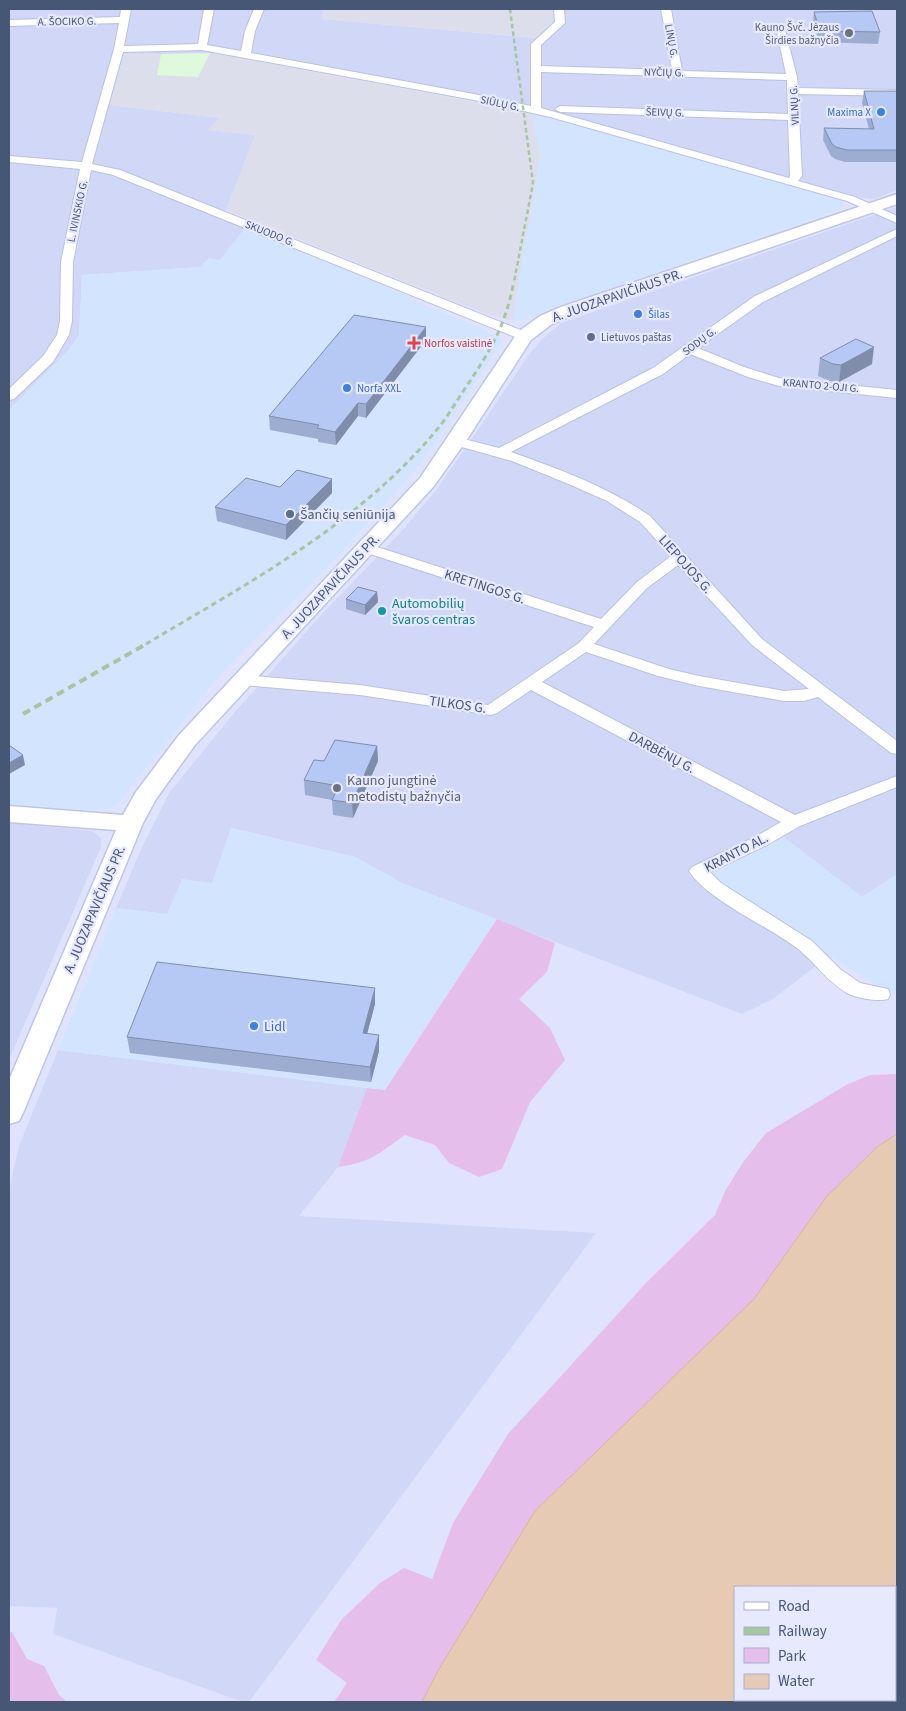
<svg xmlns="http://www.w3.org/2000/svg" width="906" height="1711" viewBox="0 0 906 1711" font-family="'Source Sans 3',sans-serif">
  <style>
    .residential { fill: #d1d7f7 }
    .commercial { fill: #d3e5fe }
    .industrial { fill: #dcdfeb }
    .education { fill: #dff9dd }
    .green { fill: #e6beeb }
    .water { fill: #e7cab4; stroke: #d9b699; fill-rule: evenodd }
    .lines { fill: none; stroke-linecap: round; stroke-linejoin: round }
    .street-casing { stroke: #b8c2df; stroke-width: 2 }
    .secondary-casing { stroke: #bbc6e9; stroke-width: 3 }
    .street { fill: #fff; fill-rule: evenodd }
    .secondary { fill: #fff; fill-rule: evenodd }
    .rail-far2 { stroke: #a6c69f; stroke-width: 2.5; stroke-dasharray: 4.5 3; stroke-linecap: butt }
    .rail-far1 { stroke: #a6c69f; stroke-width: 3; stroke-dasharray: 5.5 4; stroke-linecap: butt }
    .rail { stroke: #a6c69f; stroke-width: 4; stroke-dasharray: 8 5; stroke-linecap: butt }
    .wall { fill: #9dadd2 }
    .shaded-wall { fill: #7f8dab }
    .building { fill: #b6c9f4; stroke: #7f8dab }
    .worship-dot { fill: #6b7280; stroke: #e7e9ff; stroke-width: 2 }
    .shop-dot { fill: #3f7fe0; stroke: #e7e9ff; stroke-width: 2 }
    .service-dot { fill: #5c6f8a; stroke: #e7e9ff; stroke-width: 2 }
    .health-dot { fill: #e0444e; stroke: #e7e9ff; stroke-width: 2 }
    .culture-dot { fill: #0f9aa8; stroke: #e7e9ff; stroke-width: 2 }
    .labels { text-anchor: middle; stroke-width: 4.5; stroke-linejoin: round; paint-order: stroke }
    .far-street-label { font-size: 11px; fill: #465775; stroke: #e7e9ff }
    .far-worship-label { font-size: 11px; fill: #5b616d; stroke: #e7e9ff; text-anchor: end }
    .far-shop-label { font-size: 11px; fill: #366cbe; stroke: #e7e9ff; text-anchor: start }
    .far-service-label { font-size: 11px; fill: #4e5e75; stroke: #e7e9ff; text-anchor: start }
    .far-health-label { font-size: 11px; fill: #be3a42; stroke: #e7e9ff; text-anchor: start }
    .street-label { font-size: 14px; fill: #465775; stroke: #e7e9ff }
    .service-label { font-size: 14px; fill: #4e5e75; stroke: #e7e9ff; text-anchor: start }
    .culture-label { font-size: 14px; fill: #0d838f; stroke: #e7e9ff; text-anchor: start }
    .worship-label { font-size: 14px; fill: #5b616d; stroke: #e7e9ff; text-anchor: start }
    .shop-label { font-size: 14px; fill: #366cbe; stroke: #e7e9ff; text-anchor: start }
  </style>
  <rect width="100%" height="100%" fill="#e0e3fd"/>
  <g class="residential">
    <path d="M9,9h315l-2,10 214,19 23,-29h338v181l-23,9 -12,-1 -301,-84 -358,-66 7,5 -10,18 -43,-3 -33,-16 -14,53 110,13 -11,12 46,5 -29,75 -10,6 29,12 -25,32 -20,7 -118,8 -3,60 -11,16 -59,59z"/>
    <path d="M897,207v667l-35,23 -80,-61 -63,50 111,69 -57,44 -31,15 -340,-131 -47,-26 -123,-29 -20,55 -44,31 -52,-6 27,-63 26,-52 66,-81 88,-99 77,-80 38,-45 90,-132 14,-17 19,-16z"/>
    <path d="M9,823l83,8 9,7v9l-92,213z"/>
    <path d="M58,1050l309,38 -29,79 -39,49 297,17 -347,469h-6l-190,-68 4,-26 -48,-2v-415l10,-45z"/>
  </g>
  <g class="commercial">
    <path d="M532,113l307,86 4,3v4l-12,7 -273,93 -30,13 -16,2 28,-164z"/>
    <path d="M245,228l167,69 4,3v2l66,26 13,7 8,6 -81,122 -82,91 -120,121 -102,129 -6,4 -14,2 -89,-5v-395l59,-59 11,-16 3,-60 118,-8 9,-9 11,2z"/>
    <path d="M231,828l124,29 47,26 95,36 -112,171 -327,-40 58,-142 51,6 15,-35 30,4z"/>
    <path d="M782,836l80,61 35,-23v119l-14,-4 -164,-103 -8,-13 5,-6z"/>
  </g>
  <g class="industrial">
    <path d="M324,9h235v1l-2,15 -21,13 -215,-19z"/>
    <path d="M124,52l37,2 -4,21 40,1 13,-23h5l317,60 8,44 -28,164 -28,-8 -258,-103 29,-75 -47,-5 11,-12 -109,-13z"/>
  </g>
  <path class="education" d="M210,53l-12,24 -41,-2 4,-21z"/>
  <g class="green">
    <path d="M497,919l58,24 -8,29 -28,27 31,29 15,32 -35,42 -28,67 -23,8 -30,-14 -14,-18 -30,-10c-27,19 -33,27 -67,32l29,-79 18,2z"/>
    <path d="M897,1074v60l-20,13 -50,49 -73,103 -315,370 -17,33h-88l13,-19 -31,-23 26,-41 38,-36 24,-15 28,11 21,-56 55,-89 139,-152 68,-67 10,-24 19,-30 22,-28 82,-49 22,-9z"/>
    <path d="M9,1632h3l15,27 17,7 15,29 8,7h-58z"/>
  </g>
  <path class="water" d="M897,1134v568h-475l17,-33 96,-158 219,-212 73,-103 50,-49zM735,1587h160v113h-160z"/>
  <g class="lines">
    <g class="street-casing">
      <g id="street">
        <path d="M121,9h10l-7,37 74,-2 6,-35h10l-7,36 34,6 4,-20 9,-22h10l-9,22 -4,22 223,41 57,12v-62l24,-22 -1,-13h10l1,14 -24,22v21l131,4 -11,-61h10l11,62 104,3 -10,-46 5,-3 3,1 13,51 1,11 99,2v6l-99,-2 4,82 -4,5 57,16 42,19v7l-50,-22 -297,-84 -76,-17 -272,-50 -79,2 -31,112 28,6 408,163 2,3 -2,3h-8l-407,-164 -22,-5 -18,92 -1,59 -3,14 -16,27 -39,37 -5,1v-11l34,-33 14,-21 3,-14 1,-59 19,-93 -71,-7v-6l73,6 32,-113 5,-26 -110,3v-6l111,-3zM541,72l246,8 1,34 -228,-8 -5,3 5,3 228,8 2,56 -1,2 -248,-70z"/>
        <path d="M897,229v7l-134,66 -65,46 46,19 35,11 118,12v8l-118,-12 -31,-9 -58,-23 -27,20 -152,78c48,17 97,35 139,64l112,123 135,102v13l-6,-1 -73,-56 -14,4h-20l-85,-15 -41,-10 -72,-24 -44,30 253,133 102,-39v11l-97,39 -33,19 -57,27 11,11 91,58 28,28 20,14 28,6 2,5 -2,5c-11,3 -31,-1 -41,-6 -22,-13 -31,-30 -49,-44 -28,-22 -91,-49 -109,-78l3,-4 63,-30 26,-15 -250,-132 -34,23 -6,2 -131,-20 -118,-10 -6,-2 -2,-3 2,-3 6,-2 118,10 128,20 91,-62 15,-16 -233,-76 -2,-3 2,-3h10l230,74 36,-37 34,-26 -31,-34 -33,-21 -36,-16 -59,-24 -61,-17 -2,-3 2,-3 5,-1 43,11 154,-80 102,-72zM678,565l74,80 57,44 -25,2 -85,-15 -30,-7 -75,-25 53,-56z"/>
      </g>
    </g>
    <g class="secondary-casing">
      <path id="secondary" d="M897,194v10l-324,111 -21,9 -21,16 -65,101 -32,45 -239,259 -39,54 -13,24 -120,290 -4,8 -10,3v-44l107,-250 -107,-8v-16l114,9 13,-23 43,-57 241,-257 98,-146 22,-16 21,-9z"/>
    </g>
    <use href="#street" class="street"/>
    <use href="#secondary" class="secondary"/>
    <path class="rail-far2" d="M510,9l23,174 -19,99"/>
    <path class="rail-far1" d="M146,644c104,-62 215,-121 293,-217 9,-11 17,-25 25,-37 26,-39 41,-62 50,-109"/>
    <path class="rail" d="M23,714l125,-71"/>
  </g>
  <g class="wall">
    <path d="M814,12l66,20 -2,12 -59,-2 -6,-19z"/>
    <path d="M864,91h33v71h-52l-10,-3 -4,-3 -8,-16 1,-12 45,1 -7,-26z"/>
    <path d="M426,327v13l-60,78 -8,-2 -22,29 -18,-3v-3l-48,-9 -1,-14z"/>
    <path d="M820,358l52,6 -33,18 -9,-1 -12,-5z"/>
    <path d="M332,479v14l-46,47 -69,-19 -2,-14 65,-20z"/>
    <path d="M377,592l1,10 -13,13 -19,-6v-10z"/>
    <path d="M377,746l1,15 -25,57 -20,-3 -1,-15 -27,-5 -1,-15 20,-19z"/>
    <path d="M375,1004l-8,30 12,17 -8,31 -241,-29 -3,-16z"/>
  </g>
  <g class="shaded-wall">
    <path d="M426,327v13l-60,78v-14z"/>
    <path d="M874,347l-2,17 -33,18 2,-17z"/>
    <path d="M358,403v13l-22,29 -1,-13z"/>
    <path d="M332,479v14l-46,47v-15z"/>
    <path d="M377,592l1,10 -13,13v-10z"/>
    <path d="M377,746l1,15 -25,57 -1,-15z"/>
    <path d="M23,755l2,10 -16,9v-11z"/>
    <path d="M375,988v16l-12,45v-16z"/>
    <path d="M379,1035v16l-8,31 -1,-15z"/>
  </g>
  <g class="building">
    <path d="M872,11l8,21 -60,-1 -6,-19z"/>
    <path d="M864,91h33v59h-50l-11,-3 -4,-3 -8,-16 50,1z"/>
    <path d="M354,315l72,12 -60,77 -8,-1 -23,29 -18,-4 2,-3 -50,-9z"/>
    <path d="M856,339l18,8 -33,18 -8,-1 -13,-6z"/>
    <path d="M297,470l35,9 -46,46 -71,-18 31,-29 34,9z"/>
    <path d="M358,587l19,5 -12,13 -19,-6z"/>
    <path d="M335,740l42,6 -25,57 -20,-3 7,-14 -35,-6 10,-20 10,1z"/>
    <path d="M9,745l14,10 -14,8z"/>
    <path d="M157,962l218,26 -12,45 16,2 -9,32 -243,-30z"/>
  </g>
  <g class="worship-dot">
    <circle cx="849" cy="33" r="5"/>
    <circle cx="337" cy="788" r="5"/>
  </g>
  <g class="shop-dot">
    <circle cx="881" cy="112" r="5"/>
    <circle cx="638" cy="314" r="5"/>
    <circle cx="347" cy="388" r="5"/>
    <circle cx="254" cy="1026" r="5"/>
  </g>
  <g class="service-dot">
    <circle cx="591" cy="337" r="5"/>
    <circle cx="290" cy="514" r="5"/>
  </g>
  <path class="health-dot" d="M411.5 335.5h5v5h5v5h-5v5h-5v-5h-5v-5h5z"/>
  <circle class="culture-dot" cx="382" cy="611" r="5"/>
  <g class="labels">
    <g class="far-street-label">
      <text transform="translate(67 21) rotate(-1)" y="4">A. ŠOCIKO G.</text>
      <text transform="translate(672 41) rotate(80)" y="4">LINŲ G.</text>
      <text transform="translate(664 72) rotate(1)" y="4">NYČIŲ G.</text>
      <text transform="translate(500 103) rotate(12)" y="4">SIŪLŲ G.</text>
      <text transform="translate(794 105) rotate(-93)" y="4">VILNŲ G.</text>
      <text transform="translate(665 112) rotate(2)" y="4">ŠEIVŲ G.</text>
      <text transform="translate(77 211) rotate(-78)" y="4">L. IVINSKIO G.</text>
      <text transform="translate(270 233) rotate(22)" y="4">SKUODO G.</text>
      <text transform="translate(699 341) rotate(-37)" y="4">SODŲ G.</text>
      <text transform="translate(821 385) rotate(5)" y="4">KRANTO 2-OJI G.</text>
    </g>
    <g class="far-worship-label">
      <text x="839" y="31">Kauno Švč. Jėzaus<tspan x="839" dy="13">Širdies bažnyčia</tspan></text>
    </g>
    <g class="far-shop-label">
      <text x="871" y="116" text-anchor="end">Maxima X</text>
      <text x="648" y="318">Šilas</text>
      <text x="357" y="392">Norfa XXL</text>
    </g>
    <g class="far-service-label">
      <text x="601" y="341">Lietuvos paštas</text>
    </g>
    <g class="far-health-label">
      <text x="424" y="347">Norfos vaistinė</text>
    </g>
    <g class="street-label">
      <text transform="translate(617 295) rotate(-19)" y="5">A. JUOZAPAVIČIAUS PR.</text>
      <text transform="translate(686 564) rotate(48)" y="5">LIEPOJOS G.</text>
      <text transform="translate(330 586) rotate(-47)" y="5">A. JUOZAPAVIČIAUS PR.</text>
      <text transform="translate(485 586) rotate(18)" y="5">KRETINGOS G.</text>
      <text transform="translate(458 704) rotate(8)" y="5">TILKOS G.</text>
      <text transform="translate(662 752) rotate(28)" y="5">DARBĖNŲ G.</text>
      <text transform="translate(736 852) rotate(-27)" y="5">KRANTO AL.</text>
      <text transform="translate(94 909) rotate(-67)" y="5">A. JUOZAPAVIČIAUS PR.</text>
    </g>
    <g class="service-label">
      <text x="300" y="519">Šančių seniūnija</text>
    </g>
    <g class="culture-label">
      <text x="392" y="608">Automobilių<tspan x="392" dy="16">švaros centras</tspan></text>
    </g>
    <g class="worship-label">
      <text x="347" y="785">Kauno jungtinė<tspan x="347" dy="16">metodistų bažnyčia</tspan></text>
    </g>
    <g class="shop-label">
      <text x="264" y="1031">Lidl</text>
    </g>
  </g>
  <rect width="906" height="1711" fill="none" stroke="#465775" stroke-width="20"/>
  <rect x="734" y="1586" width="162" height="115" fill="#e7e9ff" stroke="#a7afc8"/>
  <rect x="744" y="1602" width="25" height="8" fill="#ffffff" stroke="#a7afc8"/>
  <text x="778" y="1611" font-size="15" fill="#465775">Road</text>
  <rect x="744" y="1627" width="25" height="8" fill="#a6c69f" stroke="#a7afc8"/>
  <text x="778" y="1636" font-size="15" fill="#465775">Railway</text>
  <rect x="744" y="1648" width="25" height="15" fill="#e6beeb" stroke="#a7afc8"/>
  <text x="778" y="1661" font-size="15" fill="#465775">Park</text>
  <rect x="744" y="1674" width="25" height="15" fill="#e7cab4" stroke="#a7afc8"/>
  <text x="778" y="1686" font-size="15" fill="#465775">Water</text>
</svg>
